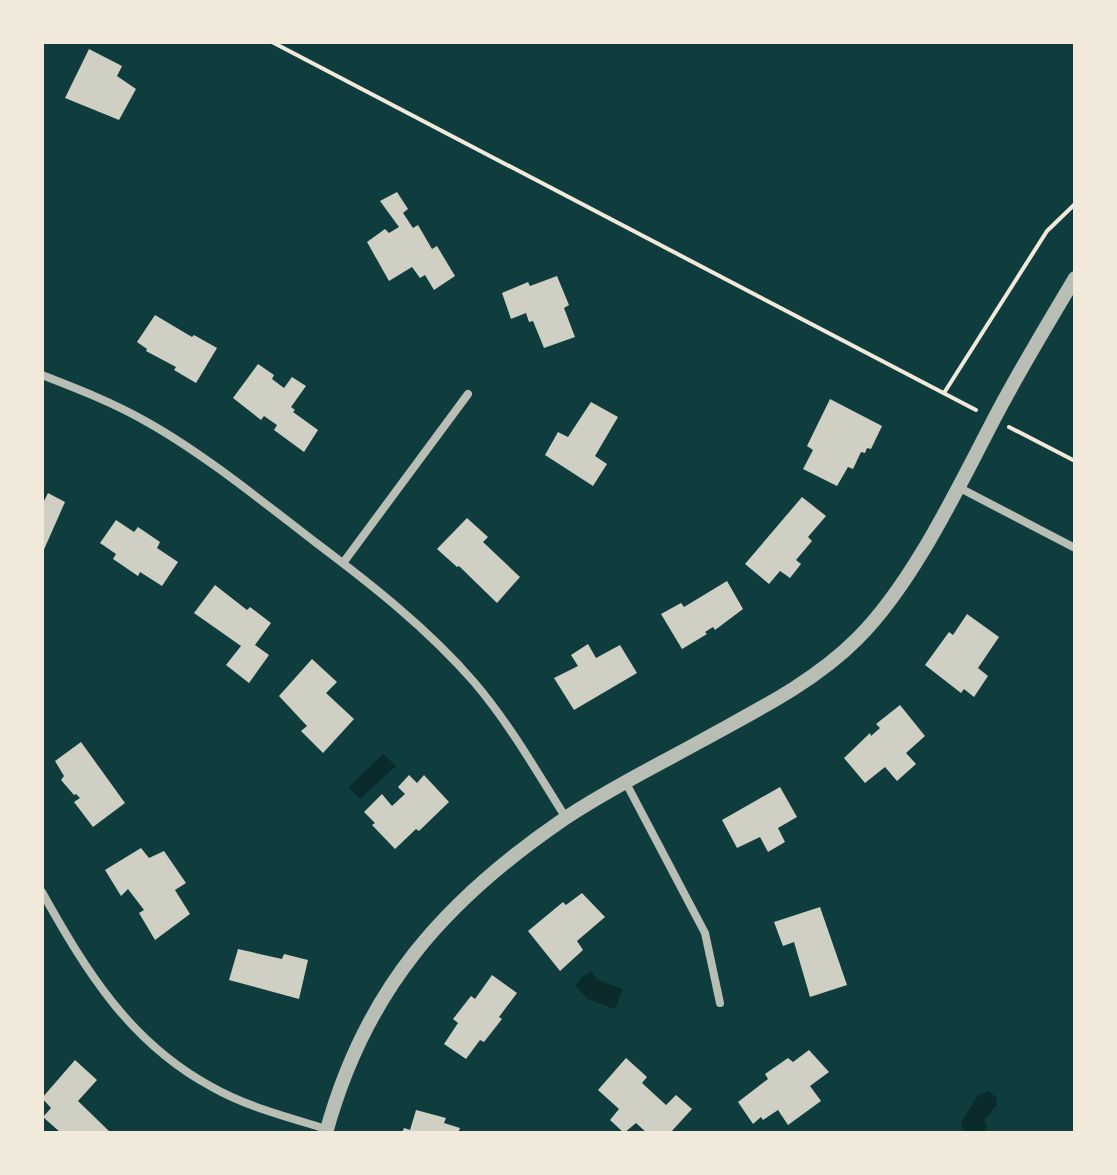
<svg xmlns="http://www.w3.org/2000/svg" width="1117" height="1175" viewBox="0 0 1117 1175" font-family="Mulish,sans-serif">
  <style>
    .water { fill: #0a2a2b }
    .building { fill: #cfcfc3 }
    .lines { fill: none; stroke-linecap: round; stroke-linejoin: round }
    .path { stroke: #f1e9da; stroke-width: 4 }
    .minor { stroke: #b8beb3; stroke-width: 8 }
    .tertiary { stroke: #b8beb3; stroke-width: 14 }
  </style>
  <rect width="100%" height="100%" fill="#0f3d3e"/>
  <g class="water">
    <path d="M383,754l13,12 -36,33 -11,-12z"/>
    <path d="M591,971l7,9 25,9 -8,20 -28,-10 -12,-13 9,-12 2,2z"/>
    <path d="M988,1091l8,6 1,8 -13,15 3,7 -4,6h-15l-5,-3 -2,-7 17,-28z"/>
  </g>
  <g class="building">
    <path d="M89,49l33,17 -5,10 19,13 -17,31 -54,-22z"/>
    <path d="M397,192l11,17 -5,4 10,15 5,-3 14,24 5,-3 18,30 -21,14 -9,-15 -5,3 -8,-11 -23,14 -22,-39 18,-13 4,4 10,-6 -19,-26z"/>
    <path d="M557,276l12,29 -5,3 11,29 -31,11 -11,-27 -4,1 -3,-9 -15,6 -9,-26 26,-11 2,4z"/>
    <path d="M155,315l37,22 2,-2 23,13 -21,35 -22,-13 2,-3 -30,-16 1,-2 -10,-7z"/>
    <path d="M258,364l16,11 -2,4 12,9 8,-11 14,9 -15,21 4,3 -2,2 25,18 -14,22 -30,-22 3,-5 -13,-9 -3,4 -28,-22z"/>
    <path d="M830,399l52,27 -11,23 -4,-1 -2,5 -4,-1 -8,17 -5,-2 -11,19 -34,-17 10,-19 -6,-4z"/>
    <path d="M591,402l27,15 -23,39 12,8 -14,22 -48,-31 13,-23 10,5z"/>
    <path d="M48,493l17,9 -23,52v-55l2,2z"/>
    <path d="M802,497l24,19 -18,21 4,4 -16,19 5,4 -11,14 -10,-7 -11,13 -24,-20z"/>
    <path d="M467,518l21,19 -5,5 37,35 -23,26 -38,-37 -2,1 -20,-18z"/>
    <path d="M116,520l18,12 4,-5 22,15 -3,6 21,14 -16,24 -22,-14 -2,4 -25,-17 3,-5 -16,-11z"/>
    <path d="M727,581l16,28 -28,21 -2,-3 -8,5 2,2 -25,15 -21,-35 20,-11 3,4z"/>
    <path d="M215,585l32,25 3,-3 21,16 -16,22 14,10 -20,28 -23,-18 15,-19 -47,-33z"/>
    <path d="M967,614l32,23 -21,31 10,8 -14,21 -10,-8 -3,4 -36,-28 24,-33 4,3z"/>
    <path d="M588,644l8,14 24,-13 17,28 -63,37 -20,-32 24,-12 -7,-11z"/>
    <path d="M312,659l25,23 -11,11 28,26 -31,34 -22,-22 6,-5 -28,-30z"/>
    <path d="M900,705l25,31 -19,17 10,11 -19,17 -12,-14 -20,16 -21,-25 26,-25 1,3 9,-8 -4,-4z"/>
    <path d="M81,742l44,61 -32,24 -19,-25 6,-4 -4,-4 -2,1 -13,-15 3,-4 -9,-15z"/>
    <path d="M409,775l8,8 7,-8 25,27 -30,29 -3,-2 -21,20 -23,-24 3,-2 -11,-11 18,-18 10,12 13,-12 -7,-7z"/>
    <path d="M780,787l17,30 -19,11 7,14 -17,10 -8,-15 -23,11 -15,-28z"/>
    <path d="M141,848l8,10 15,-7 22,32 -11,7 15,24 -35,26 -16,-27 5,-3 -16,-21 -7,7 -16,-26z"/>
    <path d="M582,893l23,24 -28,24 6,9 -23,21 -32,-40 35,-29 3,3z"/>
    <path d="M820,907l27,78 -37,12 -16,-55 -11,4 -9,-24z"/>
    <path d="M238,949l44,10 2,-5 24,6 -9,39 -70,-19z"/>
    <path d="M492,975l25,18 -18,24 3,2 -18,23 -4,-2 -14,19 -22,-15 14,-21 -5,-4 18,-23 4,3z"/>
    <path d="M809,1050l20,22 -19,14 11,15 -33,24 -10,-15 -15,10 -2,-3 -8,7 -15,-22 30,-23 -3,-5 23,-16 5,4z"/>
    <path d="M626,1058l21,19 -5,6 24,22 10,-10 16,14 -22,24h-23l-11,-10 -12,10 -14,-13 9,-11 -21,-19z"/>
    <path d="M75,1060l22,20 -19,21 33,32h-50l-18,-16 8,-9 -9,-10z"/>
    <path d="M416,1110l30,8 -2,5 16,5 -2,5h-56l2,-5 6,2z"/>
  </g>
  <g class="lines">
    <g class="path">
      <path d="M272,42l704,368"/>
      <path d="M944,393l103,-162 28,-27"/>
      <path d="M1009,427l66,34"/>
    </g>
    <g class="minor">
      <path d="M42,375c36,14 72,28 105,47 57,32 116,80 168,120 56,42 113,87 159,140 35,41 63,90 92,136"/>
      <path d="M958,487l117,61"/>
      <path d="M343,563l125,-169"/>
      <path d="M626,783l79,150 15,70"/>
      <path d="M42,892c44,79 88,151 170,195 35,20 76,30 114,42"/>
    </g>
    <path class="tertiary" d="M326,1133c39,-143 118,-232 238,-314 43,-29 92,-53 137,-78 54,-30 112,-58 156,-102 55,-54 101,-151 137,-220 25,-48 53,-94 81,-141"/>
  </g>
  <rect width="1117" height="1175" fill="none" stroke="#f1e9da" stroke-width="88"/>
</svg>
